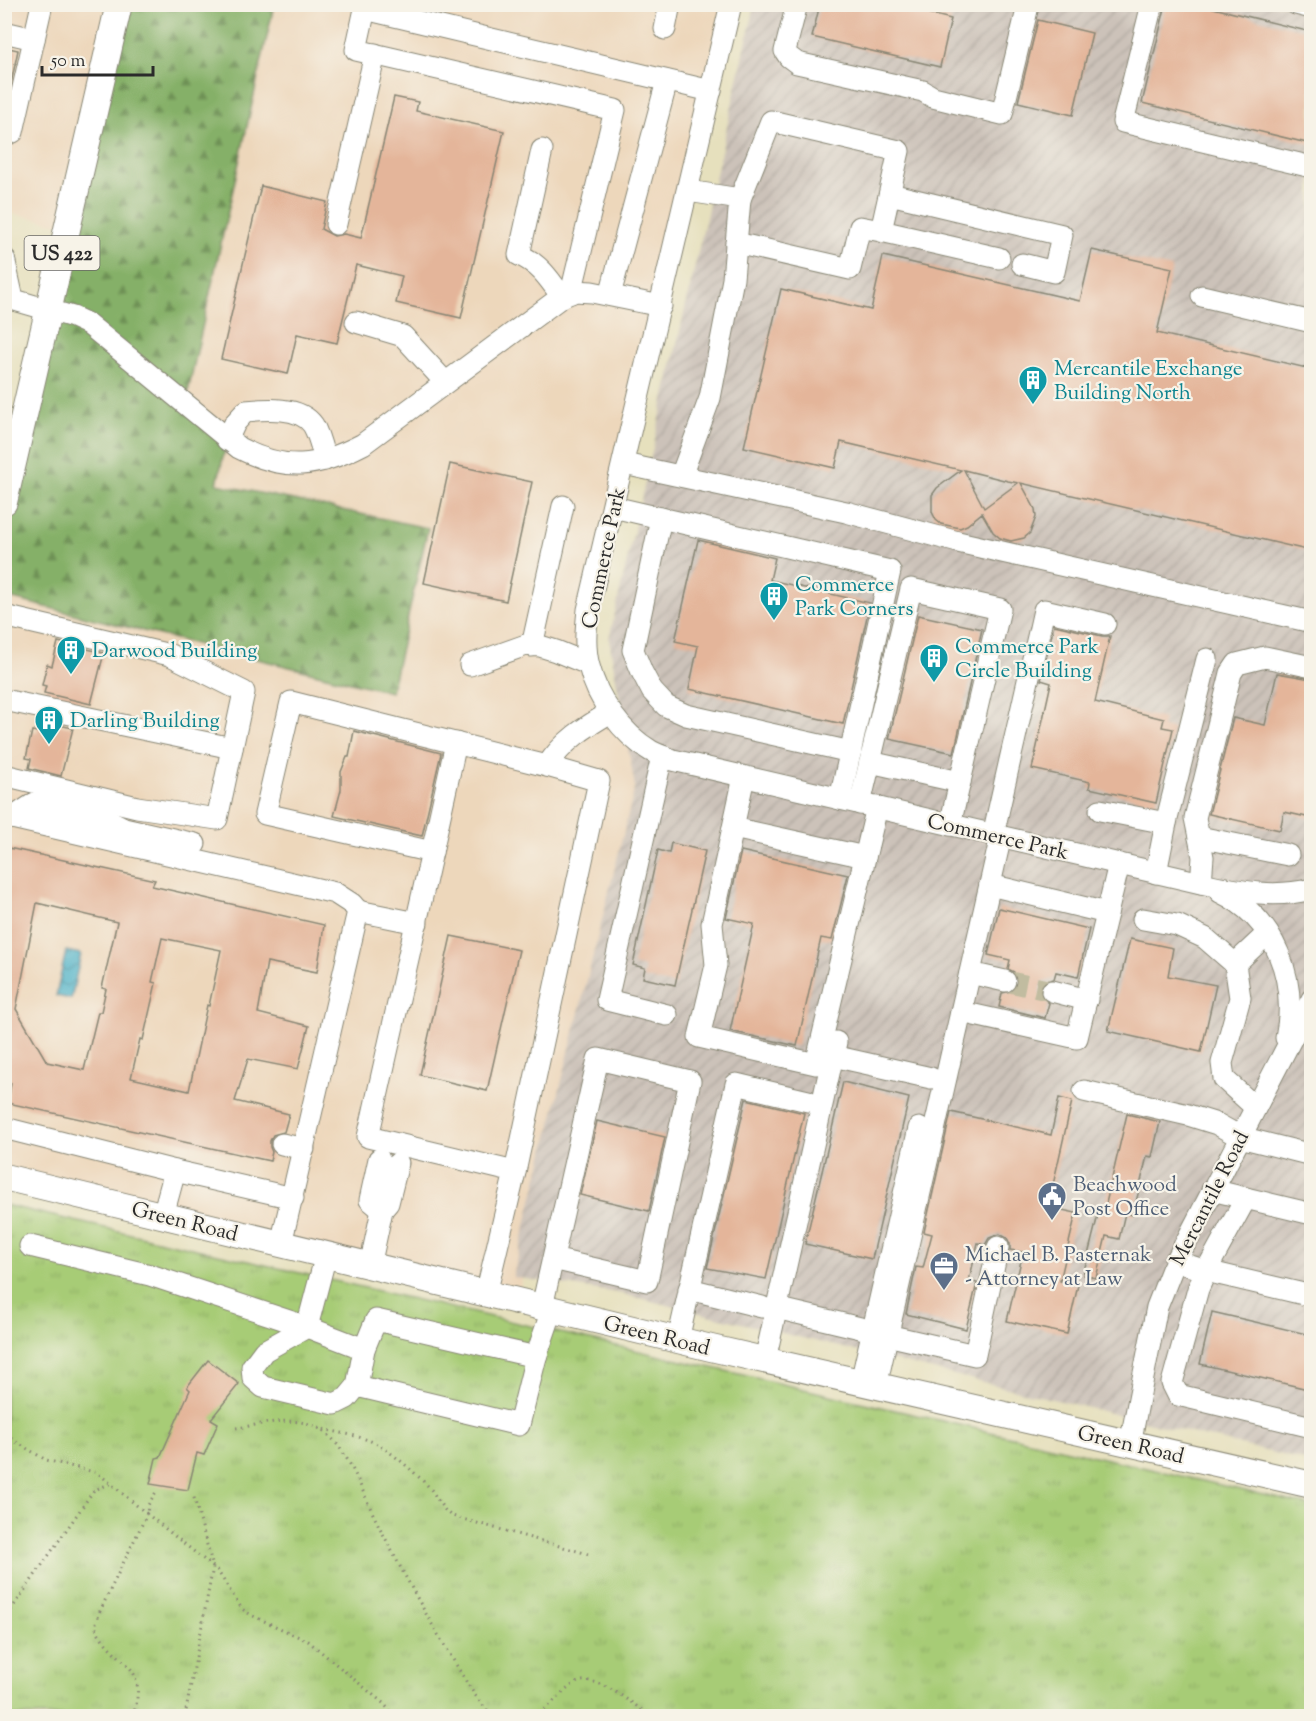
<svg xmlns="http://www.w3.org/2000/svg" width="1316" height="1721" viewBox="0 0 1316 1721" font-family="'Sorts Mill Goudy',serif">
  <style>
    .built { fill: #edd7bb }
    .industrial { fill: url(#industrial-furrows) }
    .grass { fill: url(#grass-tufts); stroke: #697c50; stroke-width: 1.5 }
    .forest { fill: url(#forest-firs); stroke: #586e49; stroke-width: 1.5 }
    .water { fill: url(#water-waves); stroke: #3a6e79; stroke-width: 1.5 }
    .building { fill: #e4b59a; fill-rule: evenodd }
    .lines { fill: none; stroke-linecap: round; stroke-linejoin: round }
    .minor-tunnel { stroke: #c1bca0; stroke-width: 21; stroke-dasharray: 21 10; stroke-linecap: butt }
    .minor-casing { stroke: #888674; stroke-width: 23 }
    .major-casing { stroke: #888674; stroke-width: 28 }
    .path { stroke: #888674; stroke-width: 3; stroke-dasharray: 1.5 4.5; stroke-linecap: butt }
    .minor { stroke: #fff; stroke-width: 21 }
    .major { stroke: #fff; stroke-width: 26 }
    .labels { text-anchor: middle; stroke-width: 4.5; stroke-linejoin: round; paint-order: stroke }
    .shield { fill: #f7f3e8; stroke: #686764; stroke-width: 1.5 }
    .shield-label { font-size: 20px; font-weight: bold; fill: #2b2b2b }
    .culture-label { font-size: 21px; fill: #0d838f; stroke: #f7f3e8; text-anchor: start }
    .street-label { font-size: 21px; fill: #2b2b2b; stroke: #f7f3e8 }
    .service-label { font-size: 21px; fill: #4e5e75; stroke: #f7f3e8; text-anchor: start }
  </style>
  <defs>
    <pattern id="industrial-furrows" width="10" height="10" patternUnits="userSpaceOnUse" patternTransform="scale(1.5)"><rect width="10" height="10" fill="#ccc2b9"/><path d="M-1 1l2-2M0 10L10 0M9 11l2-2" fill="none" stroke="#afa79f"/></pattern>
    <pattern id="grass-tufts" width="24" height="20" patternUnits="userSpaceOnUse" patternTransform="scale(1.5)"><rect width="24" height="20" fill="#a7cc76"/><path d="M3 7l-1-3M5 7V3M7 7l1-3M15 17l-1-3M17 17v-4M19 17l1-3" fill="none" stroke="#90af66"/></pattern>
    <pattern id="forest-firs" width="22" height="20" patternUnits="userSpaceOnUse" patternTransform="scale(1.5)"><rect width="22" height="20" fill="#85b067"/><path d="M5 1l3.5 6h-7zM16 11l3.5 6h-7z" fill="#6d8f55"/></pattern>
    <pattern id="water-waves" width="16" height="10" patternUnits="userSpaceOnUse" patternTransform="scale(1.5)"><rect width="16" height="10" fill="#48b0c7"/><path d="M0 5q4-4 8 0t8 0" fill="none" stroke="#3c8fa2"/></pattern>
  </defs>
  <rect width="100%" height="100%" fill="#f7f3e8"/>
  <filter id="ink" filterUnits="userSpaceOnUse"><feTurbulence type="fractalNoise" baseFrequency=".0167" numOctaves="2"/><feDisplacementMap in="SourceGraphic" scale="12" xChannelSelector="R" yChannelSelector="G"/><feConvolveMatrix kernelMatrix="1 2 1 2 8 2 1 2 1" color-interpolation-filters="sRGB"/></filter>
  <filter id="wash" filterUnits="userSpaceOnUse"><feTurbulence type="fractalNoise" baseFrequency=".008" numOctaves="4" result="noise"/><feDisplacementMap in="SourceGraphic" scale="24" xChannelSelector="R" yChannelSelector="G"/><feGaussianBlur stdDeviation="1.35" result="paint"/><feColorMatrix in="noise" values="0 0 0 0 0 0 0 0 0 0 0 0 0 0 0 0 0 1.4 0 .05"/><feComposite in="paint" operator="in"/></filter>
  <g filter="url(#wash)">
    <rect width="100%" height="100%" fill="#e6e0bd"/>
    <g class="built">
      <path d="M5,5h114l-51,221 -63,-14z"/>
      <path d="M274,5h457l-143,605v54l43,72 4,51 -118,514 -512,-124v-580l386,94 36,-163 -211,-45 -31,-78z"/>
    </g>
    <path class="industrial" d="M755,5h556v1457l-693,-169 -105,-16 122,-490 -26,-148z"/>
    <path class="grass" d="M5,1205l1306,301v210h-1306z"/>
    <path class="forest" d="M119,5h155l-89,400 42,35 -10,44 211,44 -37,164 -386,-95v-95z"/>
    <path class="water" d="M66,951l15,3 -10,45 -15,-3z"/>
    <g id="blocks">
      <g class="building">
        <path d="M820,4h71l60,15 -11,48 -128,-30z"/>
        <path d="M1166,4h31l114,28v112l-169,-41z"/>
        <path d="M1038,20l54,13 -19,82 -55,-13z"/>
        <path d="M4,47l14,3 -11,52h-3z"/>
        <path d="M394,97l24,5 -2,9 88,20 -43,187 -65,-15 6,-27 -46,-11 -19,78 -40,-9 -9,40 -67,-15 40,-173 66,16 -6,27 13,7 10,-2 17,4z"/>
        <path d="M1092,250l80,18 -15,65 154,36v182l-290,-68 14,26 1,8 -6,16 -6,5 -13,3 -11,-3 -7,-6 -11,-19 -15,12 -7,3 -19,-4 -5,-4 -4,-8v-17l5,-7 24,-18 -120,-28 -6,26 -91,-21 37,-158 90,21 12,-54 197,45zM964,470l44,11 10,2 -34,25z"/>
        <path d="M450,464l82,18 -26,119 -82,-18z"/>
        <path d="M698,540l77,18 -5,22 100,23 -27,121 -154,-35 9,-43 -23,-5z"/>
        <path d="M918,615l64,14 -28,124 -65,-14z"/>
        <path d="M1054,625l48,11h8l-15,66 69,17 -2,8 11,2 -17,74 -67,-15 1,-6 -58,-13 19,-86 -10,-3z"/>
        <path d="M58,642l46,11 -13,51 -47,-11 2,-7 -4,-1 5,-21 5,2z"/>
        <path d="M1277,673l34,6v139l-27,-6 -4,18 -71,-16 24,-96 32,7z"/>
        <path d="M40,721l33,7 -12,48 -32,-8 2,-9 -5,-1 6,-27 5,1z"/>
        <path d="M354,731l87,22 -19,83 -88,-20 7,-26v-18l6,-15h2z"/>
        <path d="M671,843l34,8 -30,134 -32,-7 2,-10 -12,-3 25,-115 11,3z"/>
        <path d="M4,847l151,33 -3,6 172,39 -7,47 -50,-10 -9,51 51,13 -11,43 -50,-10 -13,42 54,13 -5,18 -11,3 -3,6v6l2,5 -2,9 -262,-58 3,-20 -7,-4zM37,903l80,19 -15,66 4,1 -5,23h-3l-14,58 -37,-8 -31,-53zM162,938l59,12 -12,56 -2,-1 -18,86 -58,-13 9,-39 3,1 13,-57 -4,-1z"/>
        <path d="M741,851l107,24 -16,65 -11,-2 -24,108 -67,-15 24,-107 -28,-6z"/>
        <path d="M999,908l90,21 -11,48 -22,-5 -2,7 -11,3 -3,5v8l9,8 -4,15 -46,-11 3,-14 12,-3 3,-7 -3,-11 -6,-3 2,-9 -22,-5z"/>
        <path d="M451,936l68,14 -32,141 -67,-16z"/>
        <path d="M1130,939l43,9 -5,28 48,9 -15,67 -93,-21z"/>
        <path d="M843,1082l66,16 -37,161 -67,-15z"/>
        <path d="M1059,1098l13,3 -24,106 28,6 -16,68 18,4 -11,49 -60,-13 16,-69 -13,-2v-6l-3,-6 -7,-4 -11,4 -4,7 -7,-2 -9,38 8,2 -11,46 -60,-15 10,-47 7,1 9,-34 -8,-2 27,-120 100,23z"/>
        <path d="M746,1099l58,14 -38,166 -59,-11z"/>
        <path d="M1127,1114l33,8 -8,35 -5,-1 -14,59 -8,-2 -6,26 -13,-3 -10,42 -13,-3 16,-64 5,1z"/>
        <path d="M597,1121l68,16 -16,74 -69,-16z"/>
        <path d="M1212,1312l99,23v41l-3,13 -108,-25z"/>
        <path d="M208,1360l31,24 -28,35 7,4 -14,32 -7,-2 -9,37 -38,-6 6,-26 4,-1 30,-67 -3,-3z"/>
      </g>
    </g>
  </g>
  <g filter="url(#ink)">
    <use href="#blocks" fill-opacity="0" stroke="#888674" stroke-width="1.5"/>
    <g class="lines">
      <path class="minor-tunnel" d="M1005,981l47,10"/>
      <g class="minor-casing">
        <g id="minor">
          <path d="M731,4l-143,606c-2,18 -4,37 1,56 8,33 33,68 62,85 7,4 15,6 22,9l528,123c39,8 71,16 111,6"/>
          <path d="M797,4l-12,47 4,6 8,6 126,28 10,6 69,17 26,-108 -5,-2"/>
          <path d="M1152,4l-29,118 189,45"/>
          <path d="M1296,4l16,4"/>
          <path d="M665,29l5,-25"/>
          <path d="M4,32l30,7"/>
          <path d="M4,136l9,-4 29,-128"/>
          <path d="M542,150l-23,105c20,8 31,25 43,42"/>
          <path d="M890,194l172,41 -8,37 -32,-8"/>
          <path d="M740,199l31,-78 128,30 -18,80 118,27"/>
          <path d="M336,224l39,-170"/>
          <path d="M736,243l114,26 10,-42 21,4"/>
          <path d="M4,258l9,41"/>
          <path d="M571,293l44,-183 -259,-60 9,-41 346,82"/>
          <path d="M610,295l57,-214"/>
          <path d="M1202,296l110,26"/>
          <path d="M4,297l69,20 15,7 151,124c47,24 78,20 124,-4l197,-146 14,-7 18,1 69,14"/>
          <path d="M356,322l47,14 42,46"/>
          <path d="M227,440l8,-17 11,-12c20,-2 54,-5 67,14 6,10 9,24 12,35"/>
          <path d="M624,464l222,48 112,30 354,80"/>
          <path d="M681,476l29,-78 23,-119 7,-80 -52,-8"/>
          <path d="M613,507l277,64 -50,228"/>
          <path d="M661,518l-28,132 9,22 10,19 14,15 20,9 165,37"/>
          <path d="M4,616l166,39 74,37 -27,127 -80,-12 -133,-32"/>
          <path d="M532,646l31,-140"/>
          <path d="M470,665l56,-20 14,1 16,5 32,13"/>
          <path d="M4,700l228,48"/>
          <path d="M662,756l-55,244 60,15"/>
          <path d="M870,762l90,20"/>
          <path d="M744,777l-32,147 4,41 -17,72 117,27 61,-257"/>
          <path d="M860,804l51,-215 89,20 -50,216"/>
          <path d="M1100,810l66,13"/>
          <path d="M4,818h8l323,75 17,11 6,7 -77,333"/>
          <path d="M12,818l23,-15 73,17 16,8 71,16"/>
          <path d="M733,828l132,29"/>
          <path d="M993,835l51,-225 61,14"/>
          <path d="M1199,837l89,18"/>
          <path d="M432,852l24,-109"/>
          <path d="M1156,873l10,-50 41,-164"/>
          <path d="M1201,883l2,-26 -8,-39 36,-145 6,-9 28,-7 47,10"/>
          <path d="M990,885l117,28"/>
          <path d="M1220,892c56,26 78,89 66,146"/>
          <path d="M358,911l59,12"/>
          <path d="M1143,919l34,6 28,13 30,26"/>
          <path d="M970,973l35,8"/>
          <path d="M1052,991l35,9"/>
          <path d="M961,1012l116,26 42,-174"/>
          <path d="M833,1056l98,22"/>
          <path d="M1084,1091l104,24 29,9 23,13 72,18"/>
          <path d="M1255,1107l-31,-28 -2,-16 18,-65 -5,-34 32,-30"/>
          <path d="M4,1128l171,43 -12,44"/>
          <path d="M282,1144l22,5"/>
          <path d="M379,1159l-9,41 12,10"/>
          <path d="M175,1171l118,27"/>
          <path d="M515,1172l84,-391 -52,-15"/>
          <path d="M1212,1190l100,24"/>
          <path d="M1246,1198l-40,73 106,25"/>
          <path d="M30,1246l120,29 157,52"/>
          <path d="M1175,1261l31,10 -8,18 -26,94 6,12 134,32"/>
          <path d="M370,1266l12,-56 6,-7 10,-40"/>
          <path d="M689,1289l73,18"/>
          <path d="M486,1294l29,-122 -147,-35 64,-285 -167,-38 26,-112 256,64c16,-25 38,-39 64,-54"/>
          <path d="M542,1307l6,-27 50,-221 92,22 -43,200 -94,-22"/>
          <path d="M776,1308l97,23"/>
          <path d="M307,1327l-43,24 -12,16 1,11 10,9 72,17 12,-6 10,-12 7,-37 -57,-22 19,-72"/>
          <path d="M887,1335l88,20 23,-108"/>
          <path d="M678,1340l58,-256 72,17"/>
          <path d="M364,1349l12,-29 160,37"/>
          <path d="M765,1360l71,-318"/>
          <path d="M861,1382l58,-254"/>
          <path d="M357,1386l162,39 17,-68 16,-47"/>
          <path d="M876,1386l125,-550"/>
          <path d="M1130,1444l27,-137 15,-38 140,-270"/>
        </g>
      </g>
      <g class="major-casing">
        <g id="major">
          <path d="M4,502l115,-498"/>
          <path d="M4,1177l707,171 601,137"/>
        </g>
      </g>
      <g class="path">
        <path d="M236,1428c25,-3 56,-13 81,-1 30,15 45,66 60,95 24,47 49,94 77,139 12,20 23,41 40,55"/>
        <path d="M318,1428c16,4 34,6 50,12 19,7 44,30 59,45 10,10 13,24 25,31l136,38"/>
        <path d="M4,1429l9,11 33,20 52,13 49,41 1,-9 8,-13"/>
        <path d="M4,1620l90,-130 16,-6"/>
        <path d="M133,1716c17,-57 -18,-48 -38,-90l5,-15 47,-97 70,56 25,39 9,6 57,26 75,62 12,13"/>
        <path d="M185,1716l28,-149 -20,-73"/>
        <path d="M534,1716c17,-9 25,-22 40,-32 20,-14 59,21 77,32"/>
      </g>
      <use href="#minor" class="minor"/>
      <use href="#major" class="major"/>
    </g>
  </g>
  <defs>
    <g id="building-pin" transform="scale(1.5)"><path d="M0 17L-7.5 6A9.5 9.5 0 1 1 7.5 6Z" fill="#0f9aa8" stroke="#f7f3e8"/><path d="M-4-6H4V6H1V3H-1V6H-4ZM-2.5-4.3h1.7v1.8h-1.7ZM.8-4.3h1.7v1.8H.8ZM-2.5-1h1.7V.8h-1.7ZM.8-1h1.7V.8H.8Z" fill="#fff"/></g>
    <g id="civic-pin" transform="scale(1.5)"><path d="M0 17L-7.5 6A9.5 9.5 0 1 1 7.5 6Z" fill="#5c6f8a" stroke="#f7f3e8"/><path d="M-.6-6.5H3V-4.5H.6V-3L4-1V1h2V6H-6V1h2V-1L-.6-3ZM-1.2 2.5V6h2.4V2.5Z" fill="#fff"/></g>
    <g id="office-pin" transform="scale(1.5)"><path d="M0 17L-7.5 6A9.5 9.5 0 1 1 7.5 6Z" fill="#5c6f8a" stroke="#f7f3e8"/><path d="M-6-3h4V-5.5h4V-3h4V5H-6ZM-1-4.5V-3h2v-1.5ZM-6 0V1H6V0Z" fill="#fff"/></g>
  </defs>
  <g fill-rule="evenodd">
    <use href="#building-pin" x="1033" y="380"/>
    <use href="#building-pin" x="774" y="596"/>
    <use href="#building-pin" x="71" y="650"/>
    <use href="#building-pin" x="934" y="658"/>
    <use href="#building-pin" x="49" y="720"/>
    <use href="#civic-pin" x="1052" y="1196"/>
    <use href="#office-pin" x="944" y="1266"/>
  </g>
  <g class="labels">
    <rect class="shield" x="24.5" y="236" width="75" height="34" rx="4.5"/>
    <g class="shield-label">
      <text x="62" y="260">US 422</text>
    </g>
    <g class="culture-label">
      <text x="1054" y="375">Mercantile Exchange<tspan x="1054" dy="24">Building North</tspan></text>
      <text x="795" y="591">Commerce<tspan x="795" dy="24">Park Corners</tspan></text>
      <text x="955" y="653">Commerce Park<tspan x="955" dy="24">Circle Building</tspan></text>
      <text x="92" y="657">Darwood Building</text>
      <text x="70" y="727">Darling Building</text>
    </g>
    <g class="street-label">
      <text transform="translate(603 558) rotate(-78)" y="7">Commerce Park</text>
      <text transform="translate(998 836) rotate(13)" y="7">Commerce Park</text>
      <text transform="translate(1209 1198) rotate(-63)" y="7">Mercantile Road</text>
      <text transform="translate(185 1221) rotate(14)" y="7">Green Road</text>
      <text transform="translate(657 1335) rotate(14)" y="7">Green Road</text>
      <text transform="translate(1131 1444) rotate(13)" y="7">Green Road</text>
    </g>
    <g class="service-label">
      <text x="1073" y="1191">Beachwood<tspan x="1073" dy="24">Post Office</tspan></text>
      <text x="965" y="1261">Michael B. Pasternak<tspan x="965" dy="24">- Attorney at Law</tspan></text>
    </g>
  </g>
  <rect width="1316" height="1721" fill="none" stroke="#f7f3e8" stroke-width="24"/>
  <path d="M42 66v9h111v-9" fill="none" stroke="#2b2b2b" stroke-width="3"/>
  <text x="51" y="66" font-size="18" fill="#2b2b2b" stroke="#f7f3e8" stroke-width="4.5" paint-order="stroke">50 m</text>
</svg>
